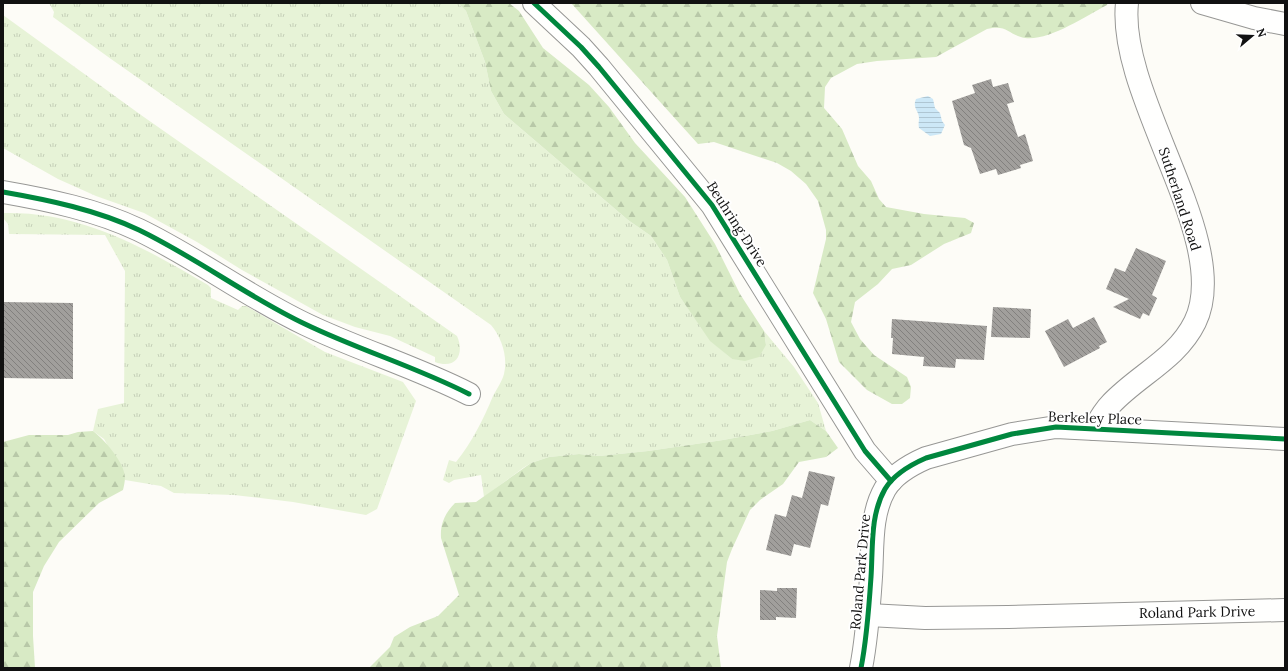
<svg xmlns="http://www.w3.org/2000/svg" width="1288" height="671" viewBox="0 0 1288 671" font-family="Lora,serif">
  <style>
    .grass { fill: url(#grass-tufts) }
    .forest { fill: url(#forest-firs) }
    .water { fill: url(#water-rules) }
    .building { fill: url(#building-back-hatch) }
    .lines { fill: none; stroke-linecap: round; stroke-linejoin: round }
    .minor-casing { stroke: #979795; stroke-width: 24 }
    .minor { stroke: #fffffe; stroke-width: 22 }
    .cycleway-casing { stroke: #fff; stroke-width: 8 }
    .cycleway { stroke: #00873e; stroke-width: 5 }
    .labels { text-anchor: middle; stroke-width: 4; stroke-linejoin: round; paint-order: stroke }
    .street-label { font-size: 14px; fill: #111; stroke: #fff }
  </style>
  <defs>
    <pattern id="grass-tufts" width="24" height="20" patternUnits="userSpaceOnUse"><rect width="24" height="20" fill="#e7f3d7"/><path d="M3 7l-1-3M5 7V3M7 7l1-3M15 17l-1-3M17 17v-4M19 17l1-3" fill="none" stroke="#c5cfb8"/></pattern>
    <pattern id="forest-firs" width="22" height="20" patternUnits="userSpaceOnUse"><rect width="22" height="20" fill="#d8eac5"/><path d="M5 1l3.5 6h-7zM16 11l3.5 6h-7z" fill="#b8c8a8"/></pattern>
    <pattern id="water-rules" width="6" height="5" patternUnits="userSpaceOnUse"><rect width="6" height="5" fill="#cde8f7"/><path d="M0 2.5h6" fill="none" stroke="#afc6d3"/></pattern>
    <pattern id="building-back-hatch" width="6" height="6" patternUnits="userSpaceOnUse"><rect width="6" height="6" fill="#a19f9c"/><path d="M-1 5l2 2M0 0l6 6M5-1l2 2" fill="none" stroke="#82807e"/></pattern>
  </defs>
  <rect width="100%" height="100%" fill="#fdfcf7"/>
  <g class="grass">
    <path d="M49,3h409l8,8 19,51 6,29 13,23 124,106 23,16 16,24 13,37 31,44 21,18 34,-14 -2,-14 30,36 24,36 8,28 -16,-11 -38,11 -49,9 -75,11 -49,5 -20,-2 -30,3 -18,6 -8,5 -39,29 -3,-22 -27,5 -5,3 -6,-3 6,-20 7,2c16,-20 27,-42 37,-66 4,-7 9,-15 11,-22 4,-17 -2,-36 -13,-49l-380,-266 -58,-42 1,-5z"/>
    <path d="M3,15l138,100 316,221c8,18 -1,34 -22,26v-5l-45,-21 -35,-9 -32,-12 -81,-45 -45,-28 -53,-29 -48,-17 -38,-17 -55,-31z"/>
    <path d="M3,213c78,-2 140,34 205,72l3,3v10l27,12 4,-4h4l79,46 78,30 13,19 -39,108 -11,6 -73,-13 -59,-7 -60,-2 -13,-7 -36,-6v-4l-21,-37 -11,-8 5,-22 26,-6 1,-132 -20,-36 -96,-1 -1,-10 -5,-6z"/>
  </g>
  <g class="forest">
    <path d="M458,3h51l10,8 24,37 46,37 20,22 26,36 50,54 30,47 25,50 24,37 2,14 -7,12 -14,4 -13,-2 -22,-18 -30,-44 -13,-37 -16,-24 -23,-16 -124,-106 -13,-23 -6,-29 -19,-51z"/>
    <path d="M571,3h537l-1,2c-23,12 -58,36 -82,33 -17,-3 -17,-14 -38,-9l-51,28 -59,4 -20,3 -26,14 -6,9 -1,21 18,21 16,37 13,15 8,18 7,8 38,7 41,4 9,5 -3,10 -27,11 -33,21 -19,4 -14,15 -23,18 -4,20 9,17 14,16 33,22 4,10 -1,11 -8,6h-10l-25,-14 -28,-28 -13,-43 -13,-26 13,-54v-9l-8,-29 -12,-17 -15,-13 -14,-8 -63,-21 -16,2z"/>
    <path d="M810,420l16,11 12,17 -12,9 -27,5 -16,22 -23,16 -10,10 -18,39 -5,13 -10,74 4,32h-352l21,-21 4,-10 16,-10 28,-11 21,-21 -18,-57c-1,-14 4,-25 14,-35l21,-1 55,-39 18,-6 30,-3 20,2 49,-5 75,-11 49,-9z"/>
    <path d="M93,431c11,8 31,31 32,46 0,4 -1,9 -2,13l-24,13 -40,39 -15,24 -11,26v44l2,32h-32v-226l26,-7h39l10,-3z"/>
  </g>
  <path class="water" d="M928,96l5,3 2,9 5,5 2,8 3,4 -4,9 -11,2 -11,-8c-1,-4 0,-6 0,-10 0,-7 -7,-10 -3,-19z"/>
  <g class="building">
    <path d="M991,79l2,8 15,-4 6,19 -7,2 11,33 7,-3 8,27 -13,4 1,3 -23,7 -2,-6 -16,5 -9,-26 -7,-3 -12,-44 23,-8 -3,-8z"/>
    <path d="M1136,248l30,13 -14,34 5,3 -8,18 -6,-3 -3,6 -27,-12 16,-8 -23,-10 9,-21 10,4z"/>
    <path d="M3,302l70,1v76l-70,-1z"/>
    <path d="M993,307l38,2 -1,29 -39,-1z"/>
    <path d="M1094,317l13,25 -8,4 1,2 -36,19 -19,-36 23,-12 5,9z"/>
    <path d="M892,319l95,7 -3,34 -28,-1 -1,9 -32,-2 1,-9 -32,-3 1,-16h-2z"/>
    <path d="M809,471l26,6 -7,29 -7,-2 -11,44 -16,-4 -3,12 -25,-6 9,-36 11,3 6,-22 10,3z"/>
    <path d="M777,588h20l-1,30 -20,-1v3h-16v-30l17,1z"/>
  </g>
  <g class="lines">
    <g class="minor-casing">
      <g id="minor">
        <path d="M534,3l47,44 18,20 113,138 153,246 26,30"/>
        <path d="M1202,3l52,15 31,6"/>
        <path d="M3,192c46,8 94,18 136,38 58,28 109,67 166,94 54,26 111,43 164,70"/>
        <path d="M1094,429c5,-9 10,-18 17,-25 27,-29 66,-45 84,-82 39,-80 -78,-225 -68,-319"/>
        <path d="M869,615l56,3 83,-1 277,-7"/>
        <path d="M861,668c6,-30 8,-61 10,-91 2,-29 -1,-62 14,-88 9,-15 25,-24 41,-31l86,-24 44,-7 229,12"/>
      </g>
    </g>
    <use href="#minor" class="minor"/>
    <g class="cycleway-casing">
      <g id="cycleway">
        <path d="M534,3l47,44 18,20 113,138 153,246 26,30"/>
        <path d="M3,192c46,8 94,18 136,38 58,28 109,67 166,94 54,26 111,43 164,70"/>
        <path d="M861,668c6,-30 8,-61 10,-91 2,-29 -1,-62 14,-88 9,-15 25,-24 41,-31l86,-24 44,-7 229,12"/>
      </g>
    </g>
    <use href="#cycleway" class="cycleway"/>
  </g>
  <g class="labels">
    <g class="street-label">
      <text transform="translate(1180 199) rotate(72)" y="5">Sutherland Road</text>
      <text transform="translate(737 224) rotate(57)" y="5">Beuhring Drive</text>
      <text transform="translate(1095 418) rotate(2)" y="5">Berkeley Place</text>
      <text transform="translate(860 572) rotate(-85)" y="5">Roland Park Drive</text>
      <text transform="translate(1197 612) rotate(-1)" y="5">Roland Park Drive</text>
    </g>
  </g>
  <rect width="1288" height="671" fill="none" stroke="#111111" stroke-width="8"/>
  <g transform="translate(1252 36) rotate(71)" stroke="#ffffff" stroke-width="3" paint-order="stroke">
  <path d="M0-3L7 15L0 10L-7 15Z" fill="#111111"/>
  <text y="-6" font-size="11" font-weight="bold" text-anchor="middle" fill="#111111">N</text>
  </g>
</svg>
